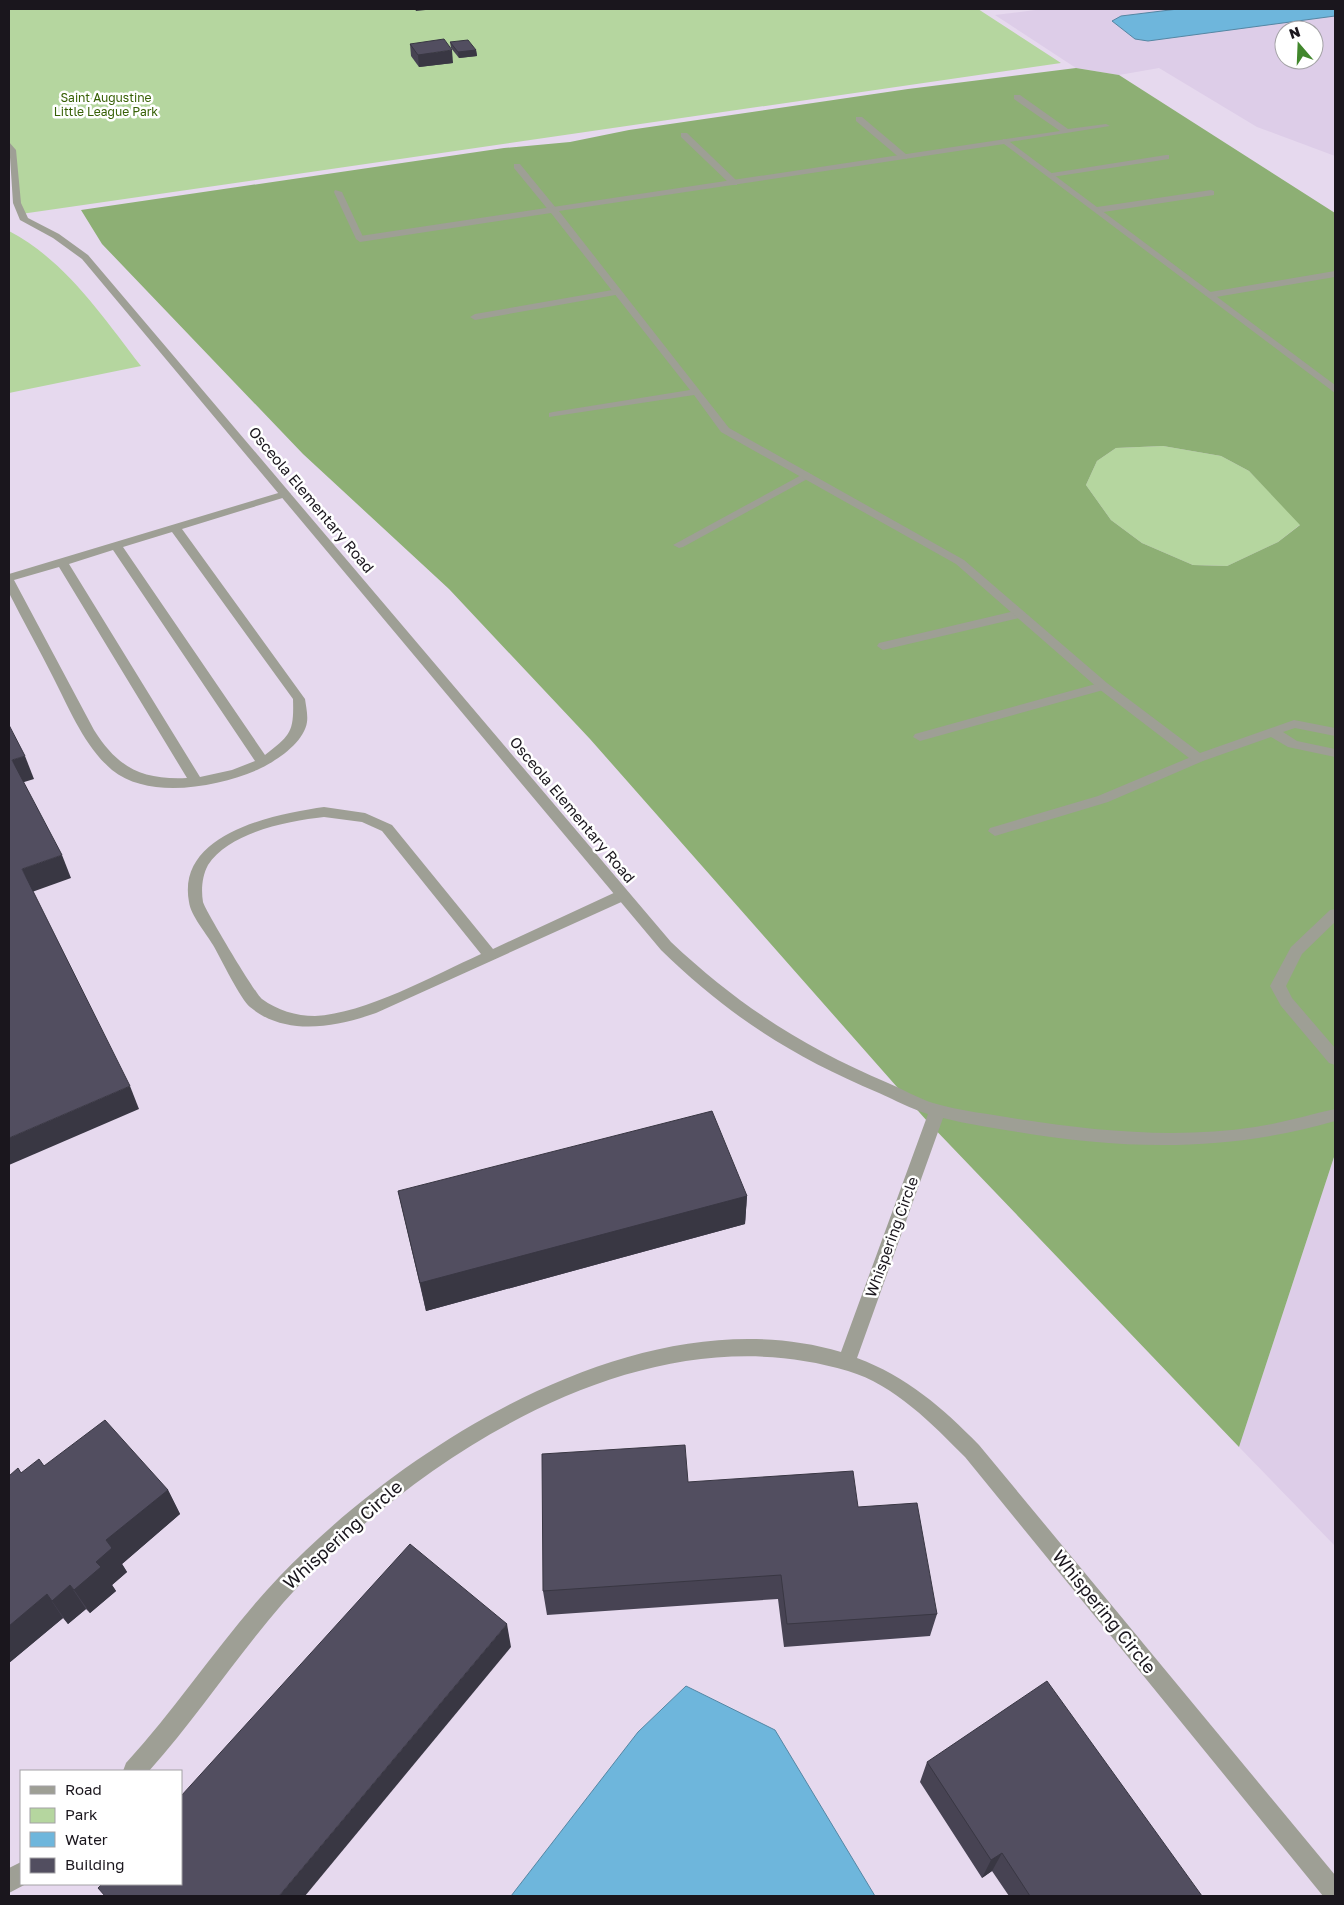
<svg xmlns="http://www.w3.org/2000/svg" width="1344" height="1905" viewBox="0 0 1344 1905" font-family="'Golos Text',sans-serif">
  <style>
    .built { fill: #ddcde8; fill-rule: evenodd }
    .green { fill: #b5d69f }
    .forest { fill: #8daf74; fill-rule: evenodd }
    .water { fill: #6eb6dc; stroke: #5586a3 }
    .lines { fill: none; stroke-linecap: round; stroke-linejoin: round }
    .lane { fill: #9e9f95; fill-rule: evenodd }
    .street { fill: #9e9f95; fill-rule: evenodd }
    .wall { fill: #474353 }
    .shaded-wall { fill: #393743 }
    .building { fill: #524e60; stroke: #393743 }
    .labels { text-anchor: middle; stroke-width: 5; stroke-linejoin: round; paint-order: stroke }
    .far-park-label { font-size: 12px; fill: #376006; stroke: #fff }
    .street-label { font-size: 15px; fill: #1a161d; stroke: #fff }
    .near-street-label { font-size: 18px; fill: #1a161d; stroke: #fff }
  </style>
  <rect width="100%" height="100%" fill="#e6d9ee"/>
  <g class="built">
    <path d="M1043,9h135l-57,7 -9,5 23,18 13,2 187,-25v140l-78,-29 -98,-59 -40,7 -43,-7 -81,-53zM1284,30h30v30h-30z"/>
    <path d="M1335,1154v392l-96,-99z"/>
  </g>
  <g class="green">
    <path d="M9,9h969l83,54 -1040,151 -9,-64 -3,-6z"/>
    <path d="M9,231c57,30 93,85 132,135l-132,27z"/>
    <path d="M1163,446l58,10 28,15 52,53 -23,18 -51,24 -34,-1 -51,-22 -31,-23 -25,-35 11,-24 19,-13z"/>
  </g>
  <path class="forest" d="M1076,68l43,7 216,138v941l-96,293 -312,-326 -337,-382 -141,-150 -146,-135 -201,-210 -21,-34 423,-62 66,-6 59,-12 279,-41zM1163,446l58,10 28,15 51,54 -22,17 -51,24 -34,-1 -51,-22 -31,-23 -25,-35 11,-24 19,-13z"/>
  <g class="water">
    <path d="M1178,9h157v7l-187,25 -13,-2 -23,-18 9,-5z"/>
    <path d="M686,1686l89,44 100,166h-364l127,-164z"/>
  </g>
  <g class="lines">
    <g class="lane">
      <path d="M1014,95h6l48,34 38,-5 4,2 -107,17v-4h3l54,-8 -46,-32z"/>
      <path d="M856,117h6l45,38v4h-6l-45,-38z"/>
      <path d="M681,133h6l50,48v4h-6l-50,-48z"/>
      <path d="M1166,155h3v4l-117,18 -4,-2 4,-2z"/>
      <path d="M514,164h6l36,44v4h-6l-36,-44z"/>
      <path d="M335,190l7,2 22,47 -1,2 -7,-2 -22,-47z"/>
      <path d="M1211,190l3,1v4l-117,18 -4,-3 4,-3z"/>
      <path d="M1335,271v6l-125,21 -5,-3 5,-3z"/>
      <path d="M618,289l3,1v4l-146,26 -5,-3 5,-3z"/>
      <path d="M807,472l5,3 -1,2 -128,70 -4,1 -6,-3z"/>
      <path d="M285,491l6,3 -2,2 -107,33 123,170c1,7 3,16 2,23 -3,21 -32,40 -50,48 -40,17 -108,30 -145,0 -28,-24 -43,-62 -59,-93 -14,-28 -30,-56 -44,-84v-19zM172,532l121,167c1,33 -2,36 -28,56l-142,-208zM113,550l142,211 -23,9 -32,7 -131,-213zM59,567l128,211c-45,2 -69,-10 -93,-48l-80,-150z"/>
      <path d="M1019,610l4,1 2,3 -2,3 -140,33 -6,-4 2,-3z"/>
      <path d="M1103,682l6,4 -2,3 -187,52 -7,-4 2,-3z"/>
      <path d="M1198,754l5,1 2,3 -2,3 -95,41 -113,34 -7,-5 2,-3 108,-32z"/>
      <path d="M324,807l41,6 27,12 101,124 125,-58 5,-1 7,5 -2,4 -252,114c-40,14 -90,24 -126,-6 -9,-7 -30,-50 -37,-62 -7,-12 -22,-29 -24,-43 -13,-69 86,-88 135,-95zM324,817l38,5 20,9 99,123c-46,21 -117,60 -166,62 -19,0 -38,-6 -53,-17 -6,-4 -57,-89 -59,-97 -2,-12 -1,-26 5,-37 21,-33 80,-44 116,-48z"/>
    </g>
    <g class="street">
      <path d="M1006,139l329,246v8l-331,-249 -445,67 170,217 235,132 143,123 93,70 94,-33 41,8v8l-40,-8 -12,4 14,9 38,8v8l-47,-10 -17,-10 -68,24h-10l-94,-72 -143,-125 -235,-132 -27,-37 -145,22v-4l4,-1 137,-22 -139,-177 -191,29 -4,-3 4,-3z"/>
      <path d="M9,142l7,8 5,53 7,15 31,16 29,21 583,687c67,63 132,105 217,141 15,6 29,15 45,20 27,8 57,11 85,16 77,12 159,20 237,8 27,-4 53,-12 80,-18v12c-106,31 -209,29 -317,11 -25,-4 -51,-8 -75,-14l-86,240c49,18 86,50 122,87l356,430v21h-12l-358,-439c-33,-33 -70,-72 -117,-86 -192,-58 -398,66 -533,198 -62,61 -108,137 -166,202h-26l3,-8c54,-59 98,-128 153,-186 130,-136 367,-283 562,-225l87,-238c-17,-5 -33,-14 -49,-21 -88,-37 -150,-77 -218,-143l-579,-691 -29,-21 -33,-18 -7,-17z"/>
      <path d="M1335,909v13l-33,32 -16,32 6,12 43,50v17l-6,-2 -48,-57 -11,-20 21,-39 39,-37z"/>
      <path d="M21,1862v22h5l-17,9v-25z"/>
    </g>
  </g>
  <g class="wall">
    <path d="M450,42l26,8 1,6 -18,2 -8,-10z"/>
    <path d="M410,44l43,19 -34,4 -8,-11z"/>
    <path d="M398,1191l349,5 -2,28 -319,87z"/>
    <path d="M44,1466l124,24 12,24 -58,50 5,8 -15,13 4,6 -26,22 -4,-4 -18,15 -5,-6 -54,45v-187l12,-3z"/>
    <path d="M688,1482l170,25 79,107 -7,22 -146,11 -6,-48 -231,16 -4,-24z"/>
    <path d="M927,1762l275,134h-193l-17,-25 -10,7 -62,-96z"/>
  </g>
  <g class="shaded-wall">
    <path d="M415,9h20l-19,2z"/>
    <path d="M452,50l1,13 -34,4 -1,-12z"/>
    <path d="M476,50l1,6 -18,2 -1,-6z"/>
    <path d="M25,756l9,23 -13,4 -9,-23z"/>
    <path d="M62,855l9,23 -39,14 -10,-23z"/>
    <path d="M130,1086l9,23 -130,56v-27z"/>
    <path d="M747,1196l-2,28 -319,87 -6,-28z"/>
    <path d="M168,1490l12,24 -58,50 5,8 -15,13 4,6 -26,22 -16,-23 22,-28 10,-22z"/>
    <path d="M70,1585l16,24 -18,15 -16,-23z"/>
    <path d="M47,1594l16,24 -54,45v-37z"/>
    <path d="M507,1624l4,23 -206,249h-26z"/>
    <path d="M1002,1853l-10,18 -10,7 9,-18z"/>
  </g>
  <g class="building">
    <path d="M444,39l8,11 -34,5 -8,-11z"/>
    <path d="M468,40l8,10 -18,2 -8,-10z"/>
    <path d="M9,725l16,31 -13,4 50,95 -40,14 108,217 -121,52z"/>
    <path d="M712,1111l35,85 -327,87 -22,-92z"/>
    <path d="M105,1420l63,70 -62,50 6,8 -16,14 5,5 -27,23 -4,-5 -18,16 -5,-7 -38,32v-150l9,-8 3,5 18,-14 5,7z"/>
    <path d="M685,1445l3,37 165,-11 5,36 59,-4 20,111 -150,10 -6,-49 -238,16 -1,-137z"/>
    <path d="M410,1544l97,80 -228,272h-174l-7,-8 4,-4h79v-88z"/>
    <path d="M1047,1681l155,215h-172l-28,-43 -11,7 -64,-98z"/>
  </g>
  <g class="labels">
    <g class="far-park-label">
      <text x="106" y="102">Saint Augustine<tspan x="106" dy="14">Little League Park</tspan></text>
    </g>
    <g class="street-label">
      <text transform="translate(311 500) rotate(50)" y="5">Osceola Elementary Road</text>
      <text transform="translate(572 810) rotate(50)" y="5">Osceola Elementary Road</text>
      <text transform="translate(892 1237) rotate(-70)" y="5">Whispering Circle</text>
    </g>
    <g class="near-street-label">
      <text transform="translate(343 1535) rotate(-42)" y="6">Whispering Circle</text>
      <text transform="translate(1104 1612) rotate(51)" y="6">Whispering Circle</text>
    </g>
  </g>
  <rect width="1344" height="1905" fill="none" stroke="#1a161d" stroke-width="20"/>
  <rect x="20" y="1770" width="162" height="115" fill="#ffffff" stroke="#a3a2a5"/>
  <rect x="30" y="1786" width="25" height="8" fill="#9e9f95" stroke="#a3a2a5"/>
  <text x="65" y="1795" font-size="15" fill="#1a161d">Road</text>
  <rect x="30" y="1808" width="25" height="15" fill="#b5d69f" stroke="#a3a2a5"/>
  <text x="65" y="1820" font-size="15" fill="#1a161d">Park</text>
  <rect x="30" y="1832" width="25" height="15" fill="#6eb6dc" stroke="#a3a2a5"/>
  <text x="65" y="1845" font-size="15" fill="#1a161d">Water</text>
  <rect x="30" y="1858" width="25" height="15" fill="#524e60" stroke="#a3a2a5"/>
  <text x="65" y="1870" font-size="15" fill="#1a161d">Building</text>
  <g transform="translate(1299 45) rotate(341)"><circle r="24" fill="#ffffff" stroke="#a3a2a5"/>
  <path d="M0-4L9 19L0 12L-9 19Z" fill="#41872c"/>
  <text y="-8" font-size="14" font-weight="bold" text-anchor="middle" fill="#1a161d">N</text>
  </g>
</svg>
